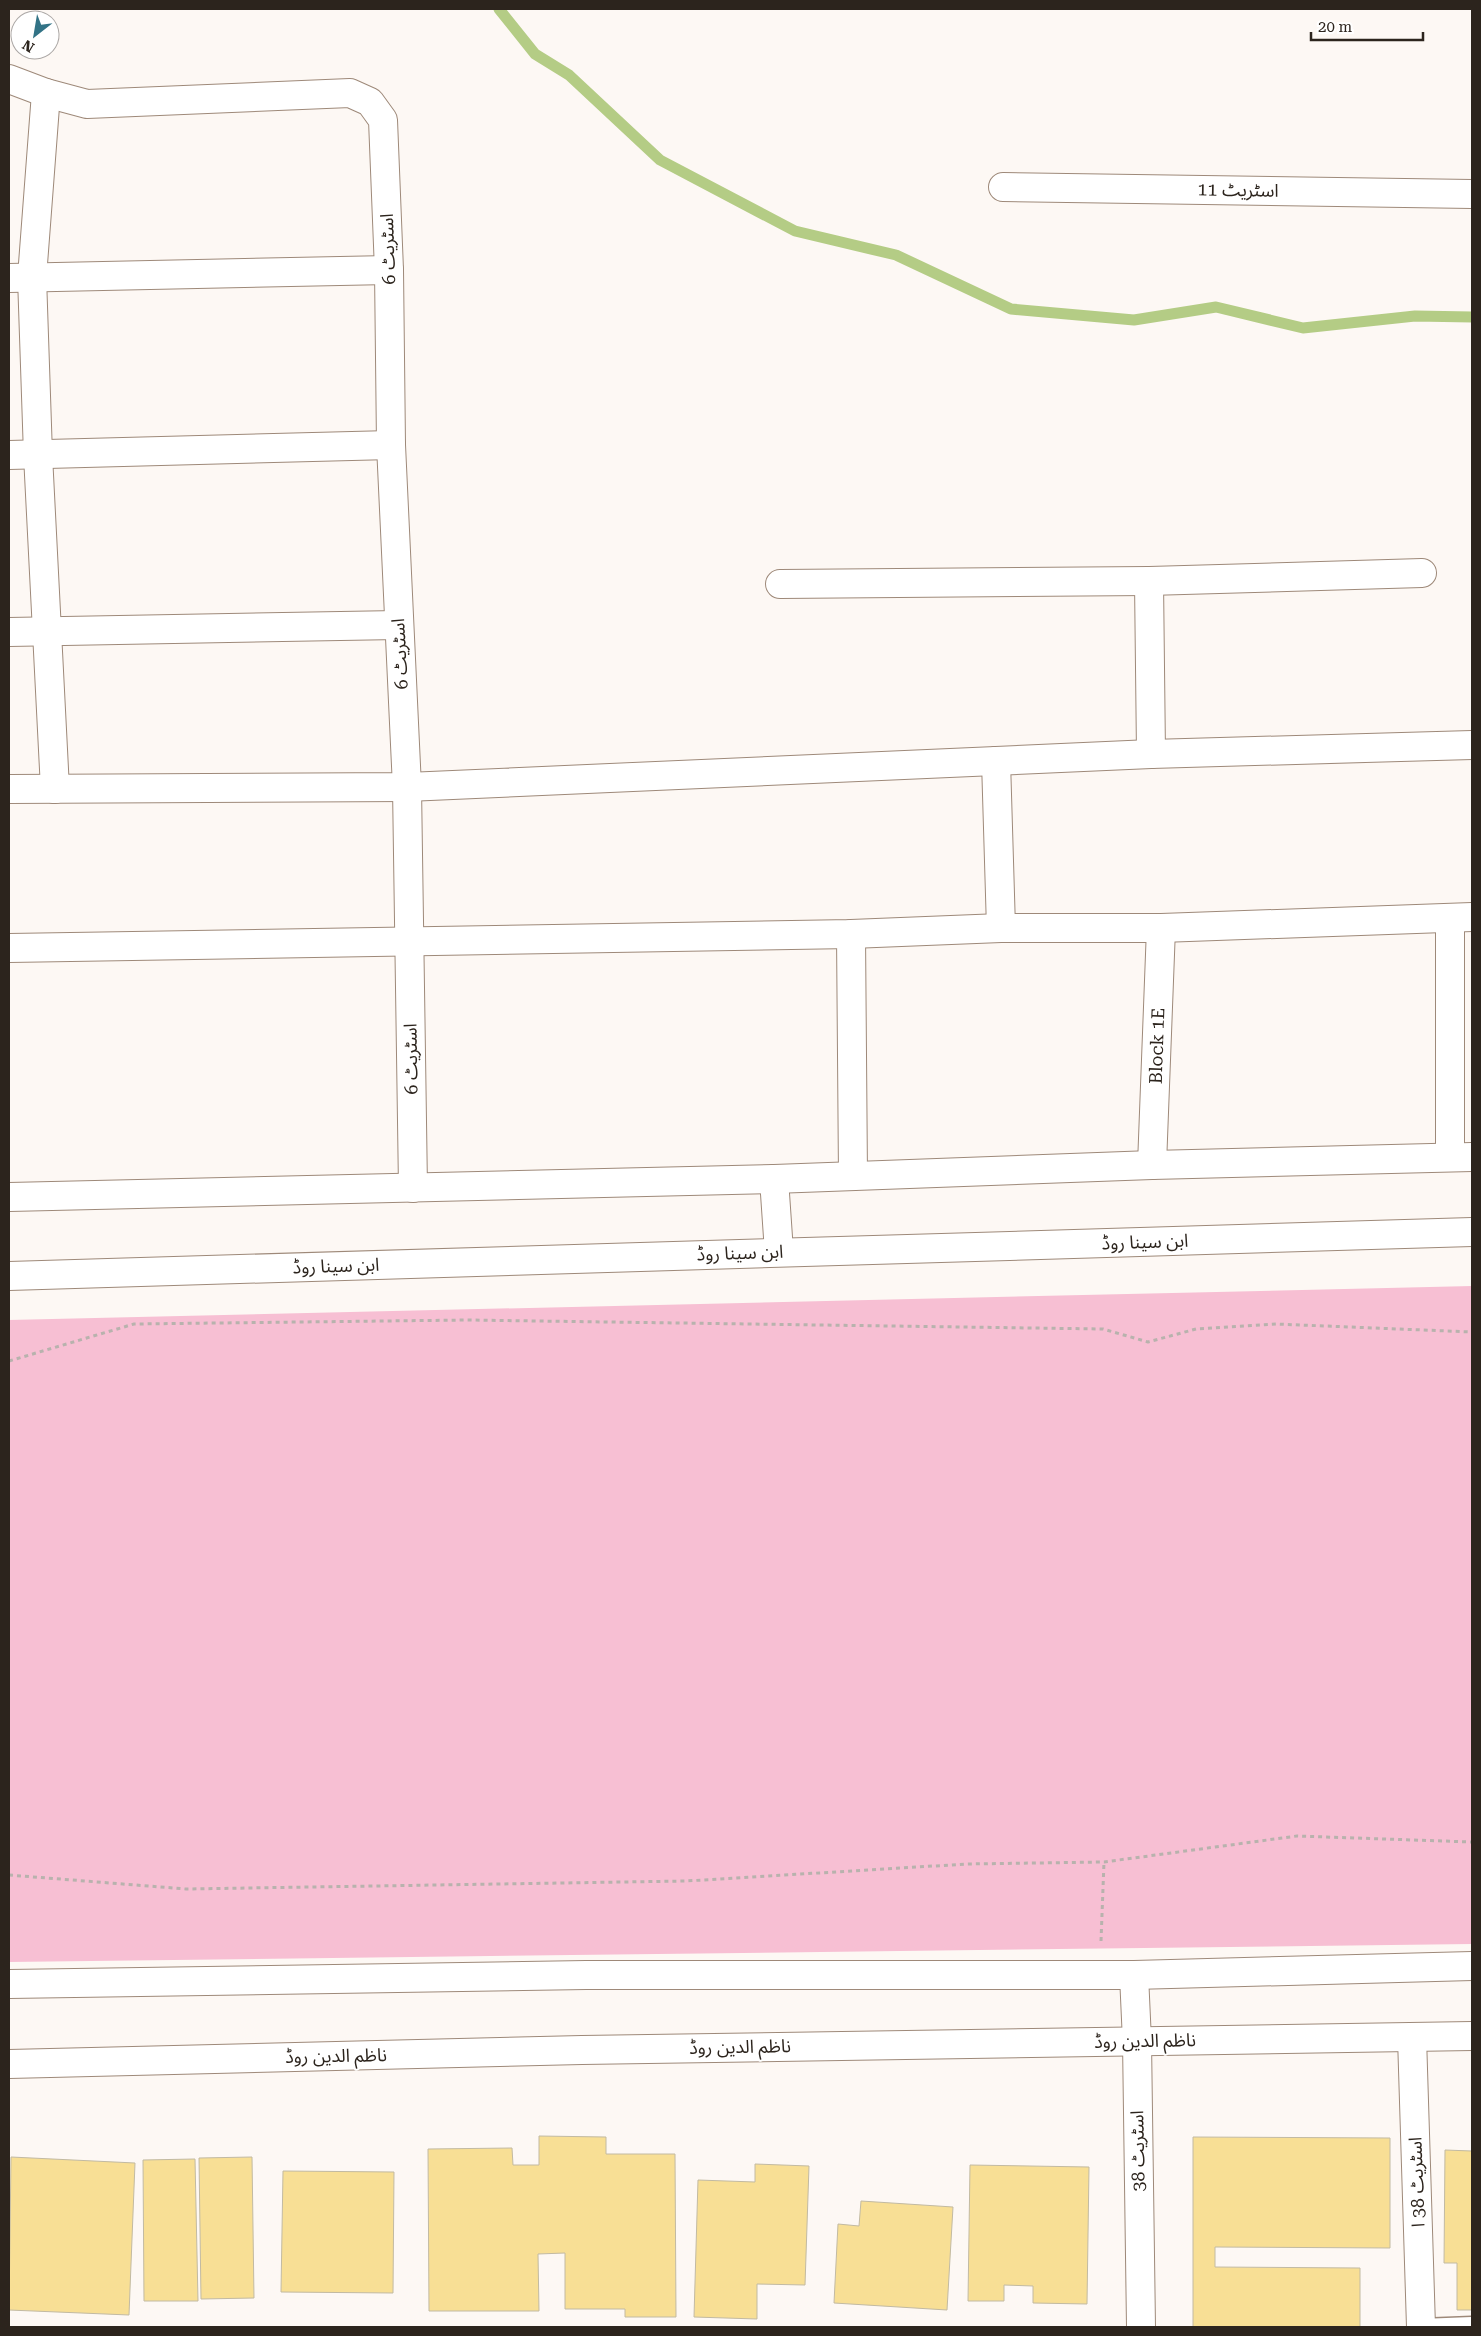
<svg xmlns="http://www.w3.org/2000/svg" width="1481" height="2336" viewBox="0 0 1481 2336" font-family="'Roboto Serif','Noto Sans Arabic',serif">
  <style>
    .green { fill: #f7bfd3 }
    .lines { fill: none; stroke-linecap: round; stroke-linejoin: round }
    .stream { stroke: #b4cc85; stroke-width: 11 }
    .building { fill: #f8df95; stroke: #c2baa2 }
    .service-casing { stroke: #9e8979; stroke-width: 19 }
    .minor-casing { stroke: #9e8979; stroke-width: 30 }
    .secondary-casing { stroke: #9e8979; stroke-width: 30 }
    .primary-casing { stroke: #9e8979; stroke-width: 30 }
    .path { stroke: #b8b2ad; stroke-width: 3; stroke-dasharray: 4 4; stroke-linecap: butt }
    .service { stroke: #fff; stroke-width: 16 }
    .minor { stroke: #fff; stroke-width: 28 }
    .secondary { stroke: #fff; stroke-width: 28 }
    .primary { stroke: #fff; stroke-width: 28 }
    .labels { text-anchor: middle; stroke-width: 4; stroke-linejoin: round; paint-order: stroke }
    .street-label { font-size: 18px; fill: #2c241d; stroke: #fff }
  </style>
  <rect width="100%" height="100%" fill="#fdf8f4"/>
  <path class="green" d="M1472,1286v658l-1463,18v-642z"/>
  <g class="lines">
    <path class="stream" d="M499,9l36,45 34,21 91,85 135,71 101,24 115,54 123,11 82,-13 87,21 112,-12 57,1"/>
  </g>
  <g class="building">
    <path d="M539,2136l67,1v17h69l1,163h-51v-8h-60v-56l-27,1 1,57h-110l-1,-162 84,-1 1,17h26z"/>
    <path d="M1193,2137l197,1v110l-175,-1v20l145,1v59h-167z"/>
    <path d="M1445,2150l27,1v159h-15v-47h-13z"/>
    <path d="M11,2157l124,6 -6,152 -120,-5z"/>
    <path d="M252,2157l2,141 -53,1 -2,-141z"/>
    <path d="M195,2159l3,142h-54l-1,-141z"/>
    <path d="M755,2164l54,2 -4,119 -48,-1v35l-63,-2 4,-137 57,2z"/>
    <path d="M970,2165l119,2 -2,137 -54,-1v-17l-29,-1v16h-36z"/>
    <path d="M283,2171l111,1 -1,121 -112,-1z"/>
    <path d="M861,2201l92,6 -6,103 -113,-7 4,-79 21,2z"/>
  </g>
  <g class="lines">
    <g class="service-casing">
      <path id="service" d="M1421,2327l51,-2"/>
    </g>
    <g class="minor-casing">
      <g id="minor">
        <path d="M9,79l37,14 41,11 263,-11 20,9 13,18 6,150 2,175 16,342 6,401"/>
        <path d="M46,93l-14,184 6,178 17,334"/>
        <path d="M1003,187l469,7"/>
        <path d="M9,278l380,-8"/>
        <path d="M9,455l382,-10"/>
        <path d="M1149,581l2,173"/>
        <path d="M780,584l369,-3 273,-8"/>
        <path d="M9,632l389,-7"/>
        <path d="M996,761l5,167"/>
        <path d="M9,789l398,-2 744,-33 321,-9"/>
        <path d="M1450,918v239"/>
        <path d="M851,934l2,242"/>
        <path d="M9,948l842,-14 150,-6h160l311,-11"/>
        <path d="M1152,1165l9,-237"/>
        <path d="M1134,1975l3,66 4,286"/>
        <path d="M1412,2037l9,290"/>
      </g>
    </g>
    <g class="secondary-casing">
      <g id="secondary">
        <path d="M774,1179l5,73"/>
        <path d="M9,1197l765,-18 378,-14 320,-8"/>
        <path d="M9,1276l1463,-44"/>
      </g>
    </g>
    <g class="primary-casing">
      <g id="primary">
        <path d="M9,1984l577,-9h548l338,-9"/>
        <path d="M9,2064l573,-14 890,-14"/>
      </g>
    </g>
    <g class="path">
      <path d="M9,1361l125,-37 333,-4 636,9 45,13 48,-13 80,-5 196,8"/>
      <path d="M9,1875l177,14 500,-8 281,-17 137,-2 193,-26 175,6"/>
      <path d="M1101,1941l3,-79"/>
    </g>
    <use href="#service" class="service"/>
    <use href="#minor" class="minor"/>
    <use href="#secondary" class="secondary"/>
    <use href="#primary" class="primary"/>
  </g>
  <g class="labels">
    <g class="street-label">
      <text transform="translate(1238 190) rotate(1)" y="6">اسٹریٹ 11</text>
      <text transform="translate(388 249) rotate(-92)" y="6">اسٹریٹ 6</text>
      <text transform="translate(400 654) rotate(-93)" y="6">اسٹریٹ 6</text>
      <text transform="translate(1157 1046) rotate(-88)" y="6">Block 1E</text>
      <text transform="translate(411 1059) rotate(-91)" y="6">اسٹریٹ 6</text>
      <text transform="translate(1145 1242) rotate(-2)" y="6">ابن سینا روڈ</text>
      <text transform="translate(740 1253) rotate(-2)" y="6">ابن سینا روڈ</text>
      <text transform="translate(336 1266) rotate(-2)" y="6">ابن سینا روڈ</text>
      <text transform="translate(1145 2041) rotate(-1)" y="6">ناظم الدین روڈ</text>
      <text transform="translate(740 2047) rotate(-1)" y="6">ناظم الدین روڈ</text>
      <text transform="translate(336 2056) rotate(-1)" y="6">ناظم الدین روڈ</text>
      <text transform="translate(1138 2151) rotate(-91)" y="6">اسٹریٹ 38</text>
      <text transform="translate(1417 2182) rotate(-92)" y="6">اسٹریٹ 38 ا</text>
    </g>
  </g>
  <rect width="1481" height="2336" fill="none" stroke="#2c241d" stroke-width="20"/>
  <g transform="translate(35 35) rotate(211)"><circle r="24" fill="#ffffff" stroke="#aba7a5"/>
  <path d="M0-4L9 19L0 12L-9 19Z" fill="#327386"/>
  <text y="-8" font-size="14" font-weight="bold" text-anchor="middle" fill="#2c241d">N</text>
  </g>
  <path d="M1311 32v8h112v-8" fill="none" stroke="#2c241d" stroke-width="2.5"/>
  <text x="1318" y="32" font-size="15" fill="#2c241d" stroke="#ffffff" stroke-width="4" paint-order="stroke">20 m</text>
</svg>
